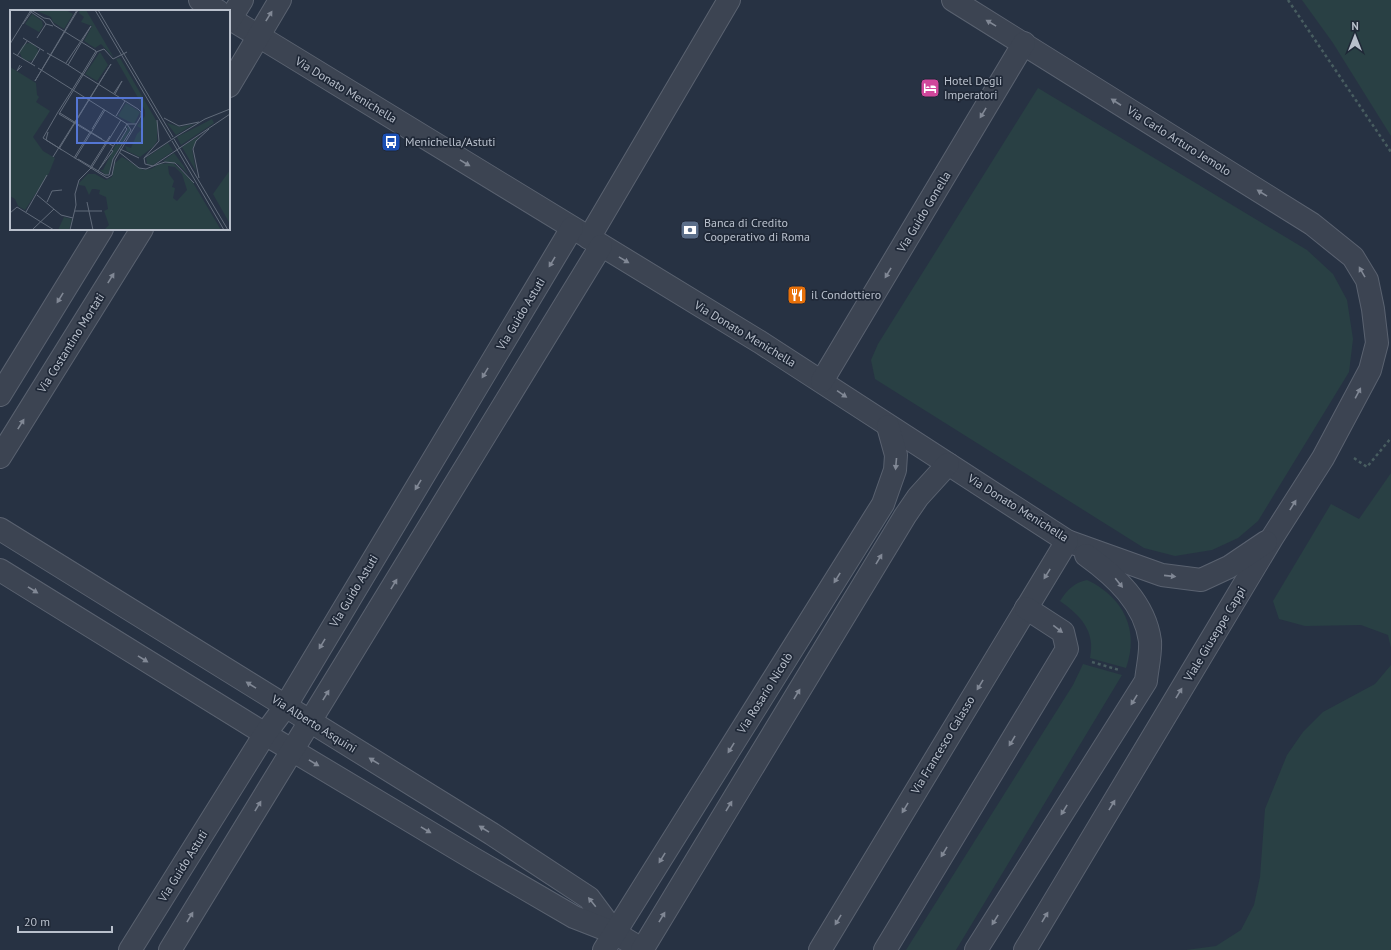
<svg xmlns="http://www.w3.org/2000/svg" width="1391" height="950" viewBox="0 0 1391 950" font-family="'PT Sans',sans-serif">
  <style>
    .green { fill: #294044 }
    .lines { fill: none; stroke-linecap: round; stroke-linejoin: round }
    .street-casing { stroke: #5a6270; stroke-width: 24 }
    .path { stroke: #485d60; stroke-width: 2.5; stroke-dasharray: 3 3; stroke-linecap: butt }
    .street { stroke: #3c4452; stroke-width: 22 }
    .oneway { fill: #818895 }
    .labels { text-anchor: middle; stroke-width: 3.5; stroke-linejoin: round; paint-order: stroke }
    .poi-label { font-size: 12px; fill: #b9c0cc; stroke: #202938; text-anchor: start }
    .street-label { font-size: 12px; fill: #b9c0cc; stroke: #202938 }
    .inset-road { fill: none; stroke: #616b7a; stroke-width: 1 }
    .view { fill: #5476d4; fill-opacity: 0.15; stroke: #5476d4; stroke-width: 2 }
    .inset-edge { fill: none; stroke: #b9c0cc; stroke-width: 2 }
  </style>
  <rect width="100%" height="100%" fill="#273243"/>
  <g class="green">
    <path d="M1302,0h89v136l-58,-93z"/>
    <path d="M1038,88l269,162 26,24 14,26 6,39 -4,33 -91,149 -20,17 -26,12 -37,6 -31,-8 -269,-169 -4,-19 7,-16z"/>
    <path d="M1391,473v175l-3,-13 -27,-10 -56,1 -26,-7 -6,-18 58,-97 28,15z"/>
    <path d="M1087,580c36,17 53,50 39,88l-36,-10c6,-27 -10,-43 -30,-57 8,-12 14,-18 27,-21z"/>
    <path d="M1083,664l39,11 -166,275h-50l167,-265z"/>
    <path d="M1391,665v285h-205l30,-4 25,-16 13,-25 6,-28 5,-68 22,-54 16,-23 20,-20 52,-28z"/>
  </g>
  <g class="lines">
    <g class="street-casing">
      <g id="street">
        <path d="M200,0l18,11"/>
        <path d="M953,0l359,224 41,33 14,23 6,29 4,34 -7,27 -47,88 -51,80 -247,412"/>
        <path d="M229,18l531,324 307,199 95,34 39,5 28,-13 37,-25"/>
        <path d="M229,21l13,-21"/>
        <path d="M229,86l51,-86"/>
        <path d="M589,238l140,-238"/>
        <path d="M822,381l202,-338"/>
        <path d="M0,395l102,-166"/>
        <path d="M0,457l142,-228"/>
        <path d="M0,529l492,305 97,64 26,35"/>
        <path d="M0,570l265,164 209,125 100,58 41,16 28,17"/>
        <path d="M130,950l135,-216 20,-27 287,-479"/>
        <path d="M170,950l431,-704"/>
        <path d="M604,950l279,-446 12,-34 1,-15 -8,-29"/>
        <path d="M642,950l263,-434 13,-19 30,-33"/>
        <path d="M820,950l247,-409"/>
        <path d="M885,950l182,-301 -4,-17 -37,-24"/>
        <path d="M976,950l170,-269c1,-12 5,-27 4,-40 -5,-38 -35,-65 -64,-86"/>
      </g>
    </g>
    <g class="path">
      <path d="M1288,0l103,152"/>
      <path d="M1354,458l13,9 24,-29"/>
      <path d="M1092,662l27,8"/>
    </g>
    <use href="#street" class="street"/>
  </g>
  <defs><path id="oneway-solid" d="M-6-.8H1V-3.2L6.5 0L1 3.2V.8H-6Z"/></defs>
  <g class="oneway">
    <use href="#oneway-solid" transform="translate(269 16) rotate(-58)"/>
    <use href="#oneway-solid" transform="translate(991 23) rotate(-149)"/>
    <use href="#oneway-solid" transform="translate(1116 102) rotate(-147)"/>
    <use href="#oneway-solid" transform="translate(983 113) rotate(121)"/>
    <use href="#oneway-solid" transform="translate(465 163) rotate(31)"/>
    <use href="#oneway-solid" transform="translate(1262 193) rotate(-148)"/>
    <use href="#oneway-solid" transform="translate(624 260) rotate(31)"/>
    <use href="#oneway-solid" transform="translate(552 262) rotate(121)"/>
    <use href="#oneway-solid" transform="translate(1362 272) rotate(-120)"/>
    <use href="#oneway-solid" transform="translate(888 273) rotate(121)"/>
    <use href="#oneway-solid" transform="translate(111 278) rotate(-58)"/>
    <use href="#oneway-solid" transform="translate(60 298) rotate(122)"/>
    <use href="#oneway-solid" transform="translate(485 373) rotate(121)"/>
    <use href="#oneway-solid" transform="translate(1358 393) rotate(-62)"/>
    <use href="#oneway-solid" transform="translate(842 394) rotate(34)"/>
    <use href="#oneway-solid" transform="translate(21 424) rotate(-58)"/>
    <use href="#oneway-solid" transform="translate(896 464) rotate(95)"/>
    <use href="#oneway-solid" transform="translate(418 485) rotate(121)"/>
    <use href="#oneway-solid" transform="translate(1293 505) rotate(-58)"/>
    <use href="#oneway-solid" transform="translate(879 559) rotate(-59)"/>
    <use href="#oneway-solid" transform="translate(1047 574) rotate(122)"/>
    <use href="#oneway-solid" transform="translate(1170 576) rotate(6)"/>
    <use href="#oneway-solid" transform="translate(837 578) rotate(122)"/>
    <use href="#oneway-solid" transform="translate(1119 583) rotate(51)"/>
    <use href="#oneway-solid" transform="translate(394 584) rotate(-59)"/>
    <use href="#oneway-solid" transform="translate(33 590) rotate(32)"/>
    <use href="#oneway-solid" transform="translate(1058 629) rotate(38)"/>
    <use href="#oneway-solid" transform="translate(322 644) rotate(121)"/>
    <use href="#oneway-solid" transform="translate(143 659) rotate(32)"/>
    <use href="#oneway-solid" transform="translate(251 685) rotate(-148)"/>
    <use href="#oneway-solid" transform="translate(980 685) rotate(121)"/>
    <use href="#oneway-solid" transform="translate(1179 693) rotate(-59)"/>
    <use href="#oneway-solid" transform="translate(797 694) rotate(-59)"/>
    <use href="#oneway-solid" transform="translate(326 695) rotate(-58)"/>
    <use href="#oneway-solid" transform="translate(1134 700) rotate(122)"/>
    <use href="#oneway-solid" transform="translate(1012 741) rotate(121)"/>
    <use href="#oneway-solid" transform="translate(731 748) rotate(122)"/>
    <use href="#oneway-solid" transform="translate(374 761) rotate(-148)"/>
    <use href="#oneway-solid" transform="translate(314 763) rotate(31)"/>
    <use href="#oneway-solid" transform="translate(1112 805) rotate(-59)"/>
    <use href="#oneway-solid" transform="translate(258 806) rotate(-59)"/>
    <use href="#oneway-solid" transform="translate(729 806) rotate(-59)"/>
    <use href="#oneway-solid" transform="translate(905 808) rotate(121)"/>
    <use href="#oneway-solid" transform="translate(1064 810) rotate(122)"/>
    <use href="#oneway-solid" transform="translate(484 829) rotate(-148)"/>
    <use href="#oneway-solid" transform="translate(426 830) rotate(31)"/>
    <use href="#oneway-solid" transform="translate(944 852) rotate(121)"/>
    <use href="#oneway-solid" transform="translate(662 858) rotate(122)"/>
    <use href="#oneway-solid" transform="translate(592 902) rotate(-129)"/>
    <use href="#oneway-solid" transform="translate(190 917) rotate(-59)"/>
    <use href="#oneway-solid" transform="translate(662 917) rotate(-59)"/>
    <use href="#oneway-solid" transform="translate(1045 917) rotate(-59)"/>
    <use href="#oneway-solid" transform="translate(838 920) rotate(121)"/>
    <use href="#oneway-solid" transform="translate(995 920) rotate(122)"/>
  </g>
  <defs>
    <g id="hotel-square" transform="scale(1)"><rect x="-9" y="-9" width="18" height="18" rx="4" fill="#d1479c" stroke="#202938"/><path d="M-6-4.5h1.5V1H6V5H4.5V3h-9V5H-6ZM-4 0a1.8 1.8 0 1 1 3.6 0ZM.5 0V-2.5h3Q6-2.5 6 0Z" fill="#fff"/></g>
    <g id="bus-square" transform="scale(1)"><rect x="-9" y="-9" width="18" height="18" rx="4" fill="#1a4fb4" stroke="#202938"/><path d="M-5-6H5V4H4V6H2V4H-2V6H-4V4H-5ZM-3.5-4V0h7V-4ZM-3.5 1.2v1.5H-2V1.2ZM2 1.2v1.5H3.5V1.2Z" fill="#fff"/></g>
    <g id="bank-square" transform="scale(1)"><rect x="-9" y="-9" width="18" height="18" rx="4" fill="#5c6f8a" stroke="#202938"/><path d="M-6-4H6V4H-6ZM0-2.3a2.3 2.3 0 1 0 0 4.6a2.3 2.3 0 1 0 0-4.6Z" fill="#fff"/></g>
    <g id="restaurant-square" transform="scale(1)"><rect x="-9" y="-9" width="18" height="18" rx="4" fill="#e8710a" stroke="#202938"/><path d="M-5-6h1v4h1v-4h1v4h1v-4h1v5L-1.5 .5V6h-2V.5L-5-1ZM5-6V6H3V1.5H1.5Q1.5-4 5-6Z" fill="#fff"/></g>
  </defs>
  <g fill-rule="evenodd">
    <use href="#hotel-square" x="930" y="88"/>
    <use href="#bus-square" x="391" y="142"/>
    <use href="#bank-square" x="690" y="230"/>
    <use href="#restaurant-square" x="797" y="295"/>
  </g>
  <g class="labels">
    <g class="poi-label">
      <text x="944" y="85">Hotel Degli<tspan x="944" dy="14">Imperatori</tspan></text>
      <text x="405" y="146">Menichella/Astuti</text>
      <text x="704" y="227">Banca di Credito<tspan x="704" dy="14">Cooperativo di Roma</tspan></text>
      <text x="811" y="299">il Condottiero</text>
    </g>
    <g class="street-label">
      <text transform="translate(346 90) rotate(31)" y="4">Via Donato Menichella</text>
      <text transform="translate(1179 141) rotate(32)" y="4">Via Carlo Arturo Jemolo</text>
      <text transform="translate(924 212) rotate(-59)" y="4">Via Guido Gonella</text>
      <text transform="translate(521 314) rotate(-59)" y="4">Via Guido Astuti</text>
      <text transform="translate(745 334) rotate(31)" y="4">Via Donato Menichella</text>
      <text transform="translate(71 343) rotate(-58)" y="4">Via Costantino Mortati</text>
      <text transform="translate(1018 508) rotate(32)" y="4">Via Donato Menichella</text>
      <text transform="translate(354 591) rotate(-59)" y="4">Via Guido Astuti</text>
      <text transform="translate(1215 634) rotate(-59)" y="4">Viale Giuseppe Cappi</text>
      <text transform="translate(765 693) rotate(-58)" y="4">Via Rosario Nicolò</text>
      <text transform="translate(314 724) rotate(32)" y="4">Via Alberto Asquini</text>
      <text transform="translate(943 745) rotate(-59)" y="4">Via Francesco Calasso</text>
      <text transform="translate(183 866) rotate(-58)" y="4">Via Guido Astuti</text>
    </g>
  </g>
  <g transform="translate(10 10)">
    <rect width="220" height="220" fill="#273243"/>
    <path d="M56,0l7,4 -9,15 -11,-7 -2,-5 -14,-6zM70,0h6l28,48 -13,-14 -6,4 -11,-7 8,-15 -11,-4 3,-5 -5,-4zM22,4l10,7 1,5 -4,6 -14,-8zM10 42a9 9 0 1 1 18 0a9 9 0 1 1-18 0ZM90,42l8,13 -11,16 -12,-7zM110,48l37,64v19l-4,6 -13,10 -13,-6 -2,-5 6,2 6,-14 5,-5 -5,-3 8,-10v-6l-29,-51zM0,57l26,16 1,12 2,2 -3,5 14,9 -17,26 10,14 12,7 -6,15 -24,37 -7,-4 -3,-7 -5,-3zM116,93l14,9 -6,12 -16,-8zM202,109l2,4 -33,22 -4,-8zM157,113l13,4 14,-3 -18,11zM117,116h1l2,4 -16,26 -5,17 -3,2 -6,-5h3l13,-26 2,1 10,-16zM189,126l-7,13 4,22 -14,-24zM158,133l5,8 -20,14 -6,-1 -1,-6zM164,143l9,12 5,9 -10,-10 -15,-3zM112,147l21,13 8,-1 9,-5 13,-1 19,18 29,49h-117l5,-5 -5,-14 4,-2 -2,-12 -7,-3 1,-4 -5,-1h-3l-3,6 -4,-9 -6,-1v-2l9,-9h7l11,6 6,-3 3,-14zM158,156l7,1 7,7 5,16 -10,11 -4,-3 2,-10 -3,-1 2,-6 -5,-7zM220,160v54l-17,-30zM54,207l8,2 -3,11h-11z" fill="#294044" fill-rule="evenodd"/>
    <path class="inset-road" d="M18,0l15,10 3,4 7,2M67,0l-42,71 43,-71M85,0l76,129M88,0l75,127M13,14l9,-13M13,28l21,13M27,28l9,-14M0,34l21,-34 13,8 6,1 4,6 42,26M86,42l8,-3 9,10 14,-7M3,43l22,13M37,43l18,10 17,11 56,35 3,3v4l-26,44 -3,15 -5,3 -64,-40 15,-26 14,-22 10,-16 14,-23M7,46l10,-15M56,53l25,-37 -23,39M21,54l9,-15M10,55l-3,6 5,-5M28,58l89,56h9M104,83l8,-12 -7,13M220,99l-25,10 -28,17 -33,22 1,6 8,2 77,-52M50,103l42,26M49,104l38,-62M49,104l54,32M106,106l9,-15M154,108l15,8 20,-4M82,119l12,-20M38,122l-2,8 16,10M164,129l54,91M162,131l52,89M106,133l2,1 9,-15 -2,-2M110,139l19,9M109,142l20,16 7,1 7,-3M43,147l58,-93 -52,85M64,148l16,-26M134,148l15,-17 -2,-21M65,149l30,-49M68,149l27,16h4l4,-16 18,-29 -4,-6M81,156l19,-30M143,156l12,-4 10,1 19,20M90,158l13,-17 -2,-1M88,161l29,-47M189,168l-6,-29 3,-8 13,-12M27,185l24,20 12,3M37,192l5,-11 10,-1M77,192l6,28M65,201h27M16,202l21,-37M0,203l7,-6 37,23M22,220l22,-21M60,220l6,-25 -1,-11 4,-14 13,-13 29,-47"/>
    <path class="view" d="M67,88h65v45h-65z"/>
    <rect width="220" height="220" class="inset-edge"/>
  </g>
  <g transform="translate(1355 36)" stroke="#202938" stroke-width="3" paint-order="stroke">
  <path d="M0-3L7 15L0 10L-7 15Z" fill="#b9c0cc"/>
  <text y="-6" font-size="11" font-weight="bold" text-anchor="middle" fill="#b9c0cc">N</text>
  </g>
  <path d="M18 926v6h94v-6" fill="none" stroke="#b9c0cc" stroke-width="2"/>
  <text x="24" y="926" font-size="12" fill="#b9c0cc" stroke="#202938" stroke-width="3" paint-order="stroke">20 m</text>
</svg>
